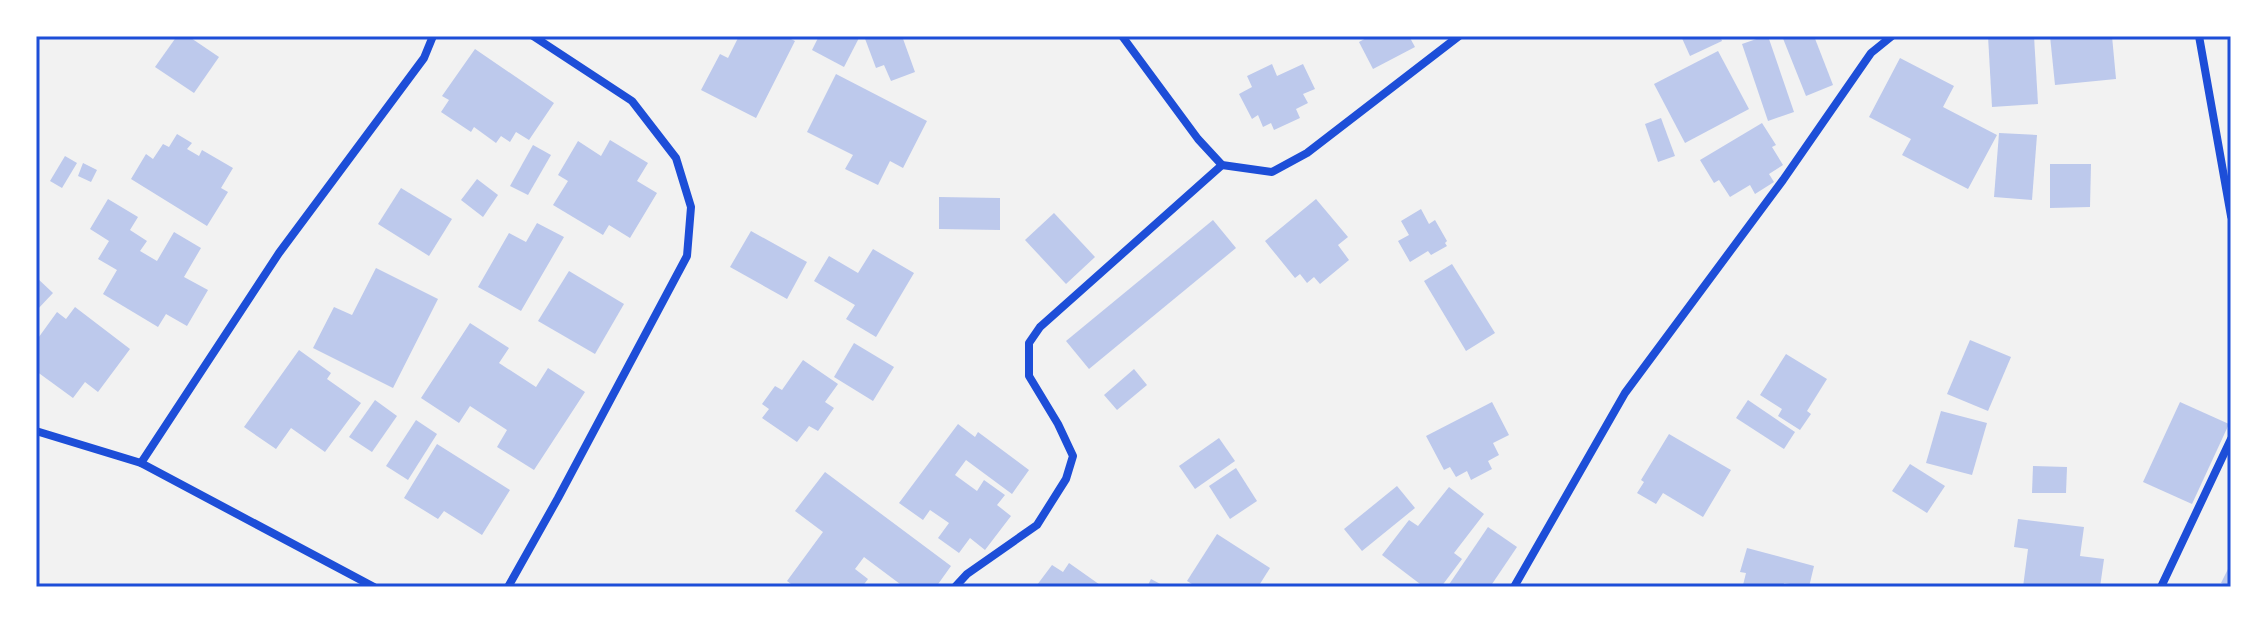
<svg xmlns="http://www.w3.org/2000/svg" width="2267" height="623" viewBox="0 0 2267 623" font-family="Roboto,sans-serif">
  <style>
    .building { fill: #bdc9ec }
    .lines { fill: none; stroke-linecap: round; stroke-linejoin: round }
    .minor { stroke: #1d4ed8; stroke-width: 8 }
    .neatline { fill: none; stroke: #1d4ed8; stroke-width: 3 }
  </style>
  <rect width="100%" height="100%" fill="#f2f2f2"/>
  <g class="building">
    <path d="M177,36h11l31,21 -25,36 -39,-26z"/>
    <path d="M739,36h46l10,5 -39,77 -55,-28 19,-36 8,4z"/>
    <path d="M819,36h41l-16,31 -32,-17z"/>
    <path d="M864,36h38l13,36 -24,9 -7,-16 -8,3z"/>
    <path d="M1370,36h39l6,11 -42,22 -14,-27z"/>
    <path d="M1681,36h39l2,5 -32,15z"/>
    <path d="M1765,36h3l26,76 -26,9 -26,-77z"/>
    <path d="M1782,36h32l19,49 -27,11z"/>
    <path d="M1988,36h46l4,68 -46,3z"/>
    <path d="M2050,36h62l4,43 -61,6z"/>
    <path d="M475,49l79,54 -25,37 -13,-8 -6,10 -9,-6 -5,7 -22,-16 -3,5 -30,-20 8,-12 -7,-4z"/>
    <path d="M1718,51l31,58 -64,34 -31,-59z"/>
    <path d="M1900,58l54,28 -11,21 54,28 -29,54 -66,-34 9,-16 -42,-22z"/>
    <path d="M1272,64l5,12 26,-12 12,25 -12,5 5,9 -12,6 4,9 -26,12 -3,-7 -8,4 -5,-12 -6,4 -13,-25 13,-7 -5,-11z"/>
    <path d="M836,74l91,47 -24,47 -13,-7 -12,24 -33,-16 8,-14 -46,-23z"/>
    <path d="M1661,118l14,38 -17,6 -13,-38z"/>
    <path d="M1762,123l14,22 -4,2 11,18 -14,9 5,8 -19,12 -5,-9 -20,12 -11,-17 -5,3 -14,-23z"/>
    <path d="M1999,133l38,2 -5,65 -38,-3z"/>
    <path d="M177,134l15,9 -5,6 12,7 3,-6 31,18 -12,20 7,4 -21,34 -76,-47 15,-25 7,5 10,-15 6,3z"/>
    <path d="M610,140l38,23 -11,18 20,12 -27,45 -21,-13 -6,10 -50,-30 15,-24 -10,-6 20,-34 23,15z"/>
    <path d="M533,145l18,10 -23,40 -18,-9z"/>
    <path d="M65,156l12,7 -15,25 -12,-7z"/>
    <path d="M83,163l14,7 -6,12 -13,-6z"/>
    <path d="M2050,164h41l-1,43 -40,1z"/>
    <path d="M477,179l21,16 -15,22 -22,-17z"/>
    <path d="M401,188l51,31 -23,37 -51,-32z"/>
    <path d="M939,197l61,1v32l-61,-1z"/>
    <path d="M108,199l30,18 -8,13 17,11 -7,10 17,10 17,-29 27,16 -17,29 24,13 -21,36 -21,-12 -8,13 -55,-33 14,-24 -19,-11 11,-18 -19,-12z"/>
    <path d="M1316,199l32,38 -10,8 11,15 -29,24 -6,-7 -7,6 -7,-9 -5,4 -30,-37z"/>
    <path d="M1421,209l8,15 6,-4 12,21 -2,2 2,3 -16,9 -3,-4 -18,11 -12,-21 11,-6 -8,-14z"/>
    <path d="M1054,213l41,44 -29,27 -41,-44z"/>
    <path d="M1213,220l23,28 -147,121 -23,-28z"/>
    <path d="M537,223l27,14 -43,74 -43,-24 31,-54 17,9z"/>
    <path d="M751,231l56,31 -20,37 -57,-32z"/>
    <path d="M873,249l41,24 -38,64 -30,-18 9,-14 -41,-24 15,-25 29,17z"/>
    <path d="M1452,264l43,69 -29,18 -42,-70z"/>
    <path d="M376,268l62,31 -45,89 -80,-40 21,-41 18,8z"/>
    <path d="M569,271l55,33 -29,50 -57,-33z"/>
    <path d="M36,277l17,16 -17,18z"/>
    <path d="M75,307l55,42 -32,43 -13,-10 -12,16 -37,-27v-30l21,-29 9,7z"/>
    <path d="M470,323l39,25 -10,15 37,24 12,-19 37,24 -51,78 -37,-23 10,-17 -37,-24 -11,17 -38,-25z"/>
    <path d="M1970,340l41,17 -23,54 -41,-17z"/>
    <path d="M854,343l40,24 -21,34 -39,-24z"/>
    <path d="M299,350l32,23 -4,6 34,24 -36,49 -34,-24 -15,21 -32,-22z"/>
    <path d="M1786,354l41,25 -20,32 4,3 -11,16 -22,-14 4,-7 -22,-14z"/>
    <path d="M803,360l35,24 -13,18 9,6 -16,23 -9,-5 -12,16 -35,-24 7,-9 -7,-5 13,-18 7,4z"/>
    <path d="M1134,369l13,16 -30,25 -13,-15z"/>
    <path d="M375,400l22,16 -25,36 -23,-15z"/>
    <path d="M1748,400l47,32 -11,17 -48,-31z"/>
    <path d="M1492,402l17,33 -16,8 6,12 -11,6 4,8 -21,11 -4,-9 -11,6 -6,-10 -6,3 -18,-34z"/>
    <path d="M2180,402l49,22 -37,80 -49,-22z"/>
    <path d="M1941,411l46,12 -15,52 -46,-12z"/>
    <path d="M416,420l21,14 -29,46 -22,-14z"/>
    <path d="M958,424l17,13 3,-5 51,38 -17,24 -46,-34 -11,15 22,16 7,-11 21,15 -8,10 14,11 -26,34 -15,-12 -11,15 -21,-15 11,-15 -19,-13 -7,10 -24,-17z"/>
    <path d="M1669,434l62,36 -28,47 -40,-24 -7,11 -19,-11 7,-11 -3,-2z"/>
    <path d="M1219,438l16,23 -40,28 -16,-23z"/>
    <path d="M437,444l73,46 -28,45 -38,-24 -6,8 -34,-21z"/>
    <path d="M1910,464l35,22 -18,27 -35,-22z"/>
    <path d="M2033,466l34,1 -1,26h-34z"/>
    <path d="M1236,468l21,33 -27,18 -21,-33z"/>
    <path d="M825,472l126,94 -15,21h-32l-40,-30 -9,12 13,10 -6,8h-67l-8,-6 36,-49 -28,-21z"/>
    <path d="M1397,486l18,22 -53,43 -18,-22z"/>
    <path d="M1449,487l35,27 -30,39 8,6 -21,28h-17l-42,-32 27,-35 9,6z"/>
    <path d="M2018,519l66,8 -4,29 24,3 -4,28h-77l5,-38 -14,-2z"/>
    <path d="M1488,527l29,20 -27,40h-41l-1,-1z"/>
    <path d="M1217,534l53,34 -12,19h-61l-10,-6z"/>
    <path d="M1747,548l67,18 -5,21 -25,-4 -1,4h-31l-9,-2 3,-12 -6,-1z"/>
    <path d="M1069,563l34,24 -66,-2 15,-20 11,7z"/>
    <path d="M2228,569l3,2v16l-10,-4z"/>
    <path d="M1151,579l15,8h-19z"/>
  </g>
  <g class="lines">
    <g class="minor">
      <path d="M1122,36l76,103 24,26 50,7 35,-19 152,-117"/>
      <path d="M2199,36l32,180"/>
      <path d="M36,431l105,32 233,124"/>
      <path d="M141,463l138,-210 145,-195 9,-22"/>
      <path d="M508,587l50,-89 129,-242 4,-49 -15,-49 -44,-57 -99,-65"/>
      <path d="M955,587l12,-13 70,-49 29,-46 7,-23 -15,-32 -29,-48v-33l11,-16 182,-162"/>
      <path d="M1514,587l111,-194 158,-213 88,-127 21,-17"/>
      <path d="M2161,587l70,-148"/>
    </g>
  </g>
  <rect width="2267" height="623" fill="none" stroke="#ffffff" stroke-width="76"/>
  <rect x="38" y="38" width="2191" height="547" class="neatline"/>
</svg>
